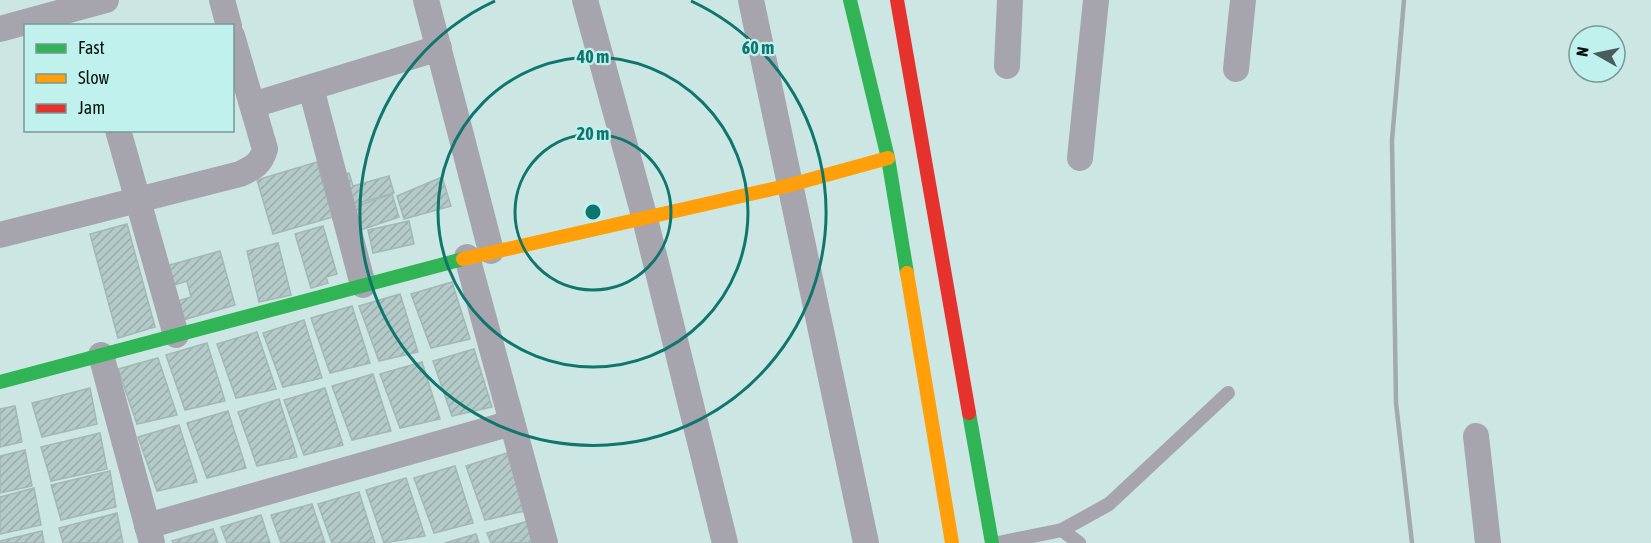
<svg xmlns="http://www.w3.org/2000/svg" width="1651" height="543" font-family="'Asap Condensed',sans-serif">
<defs>
<pattern id="building-hatch" width="6" height="6" patternUnits="userSpaceOnUse" patternTransform="scale(1.5)"><rect width="6" height="6" fill="#b3cac8"/><path d="M-1 1l2-2M0 6l6-6M5 7l2-2" fill="none" stroke="#98adab"/></pattern>
</defs>
<rect width="100%" height="100%" fill="#cce6e4"/>
<g fill="url(#building-hatch)" stroke="#a3b7b5" stroke-width="1.5">
<polygon points="317,162 333,217 273,234 257,180"/>
<polygon points="349,173 353,186 389,176 394,193 348,206 339,176"/>
<polygon points="442,177 451,206 404,219 397,196"/>
<polygon points="392,194 399,217 352,233 347,209"/>
<polygon points="409,221 414,244 373,253 368,230"/>
<polygon points="127,224 155,327 118,338 90,234"/>
<polygon points="323,226 337,274 326,277 328,283 311,288 295,234"/>
<polygon points="278,243 291,295 259,302 247,251"/>
<polygon points="220,251 235,305 183,320 178,301 191,297 187,281 171,286 166,266"/>
<polygon points="452,282 470,339 431,348 411,294"/>
<polygon points="400,294 418,352 379,361 359,306"/>
<polygon points="352,306 370,363 330,373 311,318"/>
<polygon points="304,320 322,378 283,387 263,333"/>
<polygon points="257,332 276,389 236,398 217,344"/>
<polygon points="207,343 225,401 185,410 166,355"/>
<polygon points="474,349 492,407 452,416 433,361"/>
<polygon points="158,358 177,415 137,424 118,369"/>
<polygon points="422,362 440,419 400,428 380,374"/>
<polygon points="373,374 391,431 352,440 332,386"/>
<polygon points="90,388 97,424 42,437 32,403"/>
<polygon points="325,388 343,445 304,455 284,400"/>
<polygon points="279,399 297,457 257,466 238,412"/>
<polygon points="15,406 22,442 0,447 0,409"/>
<polygon points="228,411 246,468 207,478 187,423"/>
<polygon points="179,425 197,482 157,491 138,437"/>
<polygon points="100,433 107,469 51,481 41,447"/>
<polygon points="25,450 32,486 0,493 0,456"/>
<polygon points="507,453 525,511 485,520 466,466"/>
<polygon points="455,466 473,523 434,533 414,478"/>
<polygon points="110,471 116,507 61,520 51,485"/>
<polygon points="406,478 425,536 384,543 366,490"/>
<polygon points="34,488 41,525 0,534 0,497"/>
<polygon points="359,492 375,543 332,543 318,504"/>
<polygon points="312,504 325,543 281,543 271,515"/>
<polygon points="117,513 123,543 63,543 59,528"/>
<polygon points="261,515 270,543 227,543 221,527"/>
<polygon points="528,521 535,543 491,543 487,533"/>
<polygon points="213,529 218,543 173,543 172,541"/>
<polygon points="42,531 44,543 0,543 0,541"/>
<polygon points="476,534 479,543 445,543"/>
</g>
<g fill="none" stroke-linecap="round" stroke-linejoin="round">
<g stroke="#a6a5ad" stroke-width="14">
<polyline points="1062,530 1079,543"/>
<polyline points="998,543 1062,530 1109,504 1228,393"/>
</g>
<g stroke="#a6a5ad" stroke-width="26">
<polyline points="222,0 229,26"/>
<polyline points="426,0 491,251"/>
<polyline points="585,0 645,219 725,543"/>
<polyline points="751,0 866,543"/>
<polyline points="0,29 106,0"/>
<polyline points="1007,66 1010,0"/>
<polyline points="1236,69 1243,0"/>
<polyline points="311,88 363,285"/>
<polyline points="253,105 439,48"/>
<polyline points="118,130 176,335"/>
<polyline points="1080,158 1096,0"/>
<path d="M0 235 240 174C253 168 261 164 265 149L232 36"/>
<polyline points="467,257 545,543"/>
<polyline points="101,355 152,543"/>
<polyline points="1476,436 1488,543"/>
<polyline points="147,526 512,423"/>
</g>
<g stroke="#30b455" stroke-width="14">
<polyline points="850,0 888,158 907,273"/>
<polyline points="0,382 463,259"/>
<polyline points="969,413 992,543"/>
</g>
<g stroke="#ff9f0a" stroke-width="14">
<polyline points="463,259 790,185 888,158"/>
<polyline points="907,273 952,543"/>
</g>
<polyline stroke="#e5322d" stroke-width="14" points="897,0 969,413"/>
<polyline stroke="#a2aaae" stroke-width="4.5" points="1404,0 1392,140 1396,403 1412,543"/>
</g>
<g fill="none" stroke="#0f766e" stroke-width="3">
<circle cx="593" cy="212" r="78"/>
<circle cx="593" cy="212" r="155"/>
<path d="M691 1A233 233 0 1 1 495 1"/>
</g>
<circle cx="593" cy="212" r="9" fill="#0f766e" stroke="#c1f1ec" stroke-width="3"/>
<g font-size="18" text-anchor="middle" font-weight="bold" fill="#0f766e" stroke="#c1f1ec" stroke-width="4.5" stroke-linejoin="round" paint-order="stroke">
<text x="758" y="54">60 m</text>
<text x="593" y="63">40 m</text>
<text x="593" y="140">20 m</text>
</g>
<rect x="24" y="24" width="210" height="108" fill="#c1f1ec" stroke="#759995" stroke-width="1.5"/>
<rect x="36" y="44" width="30" height="9" fill="#30b455" stroke="#759995" stroke-width="1.5"/>
<text x="78" y="54" font-size="18" fill="#031412">Fast</text>
<rect x="36" y="74" width="30" height="9" fill="#ff9f0a" stroke="#759995" stroke-width="1.5"/>
<text x="78" y="84" font-size="18" fill="#031412">Slow</text>
<rect x="36" y="104" width="30" height="9" fill="#e5322d" stroke="#759995" stroke-width="1.5"/>
<text x="78" y="114" font-size="18" fill="#031412">Jam</text>
<g transform="translate(1597 54) rotate(279)"><circle r="28" fill="#c1f1ec" stroke="#759995" stroke-width="1.5"/>
<path d="M0-4.5L10 22L0 15L-10 22Z" fill="#495e5c"/>
<text y="-9" font-size="16" font-weight="bold" text-anchor="middle" fill="#031412">N</text>
</g>
</svg>
